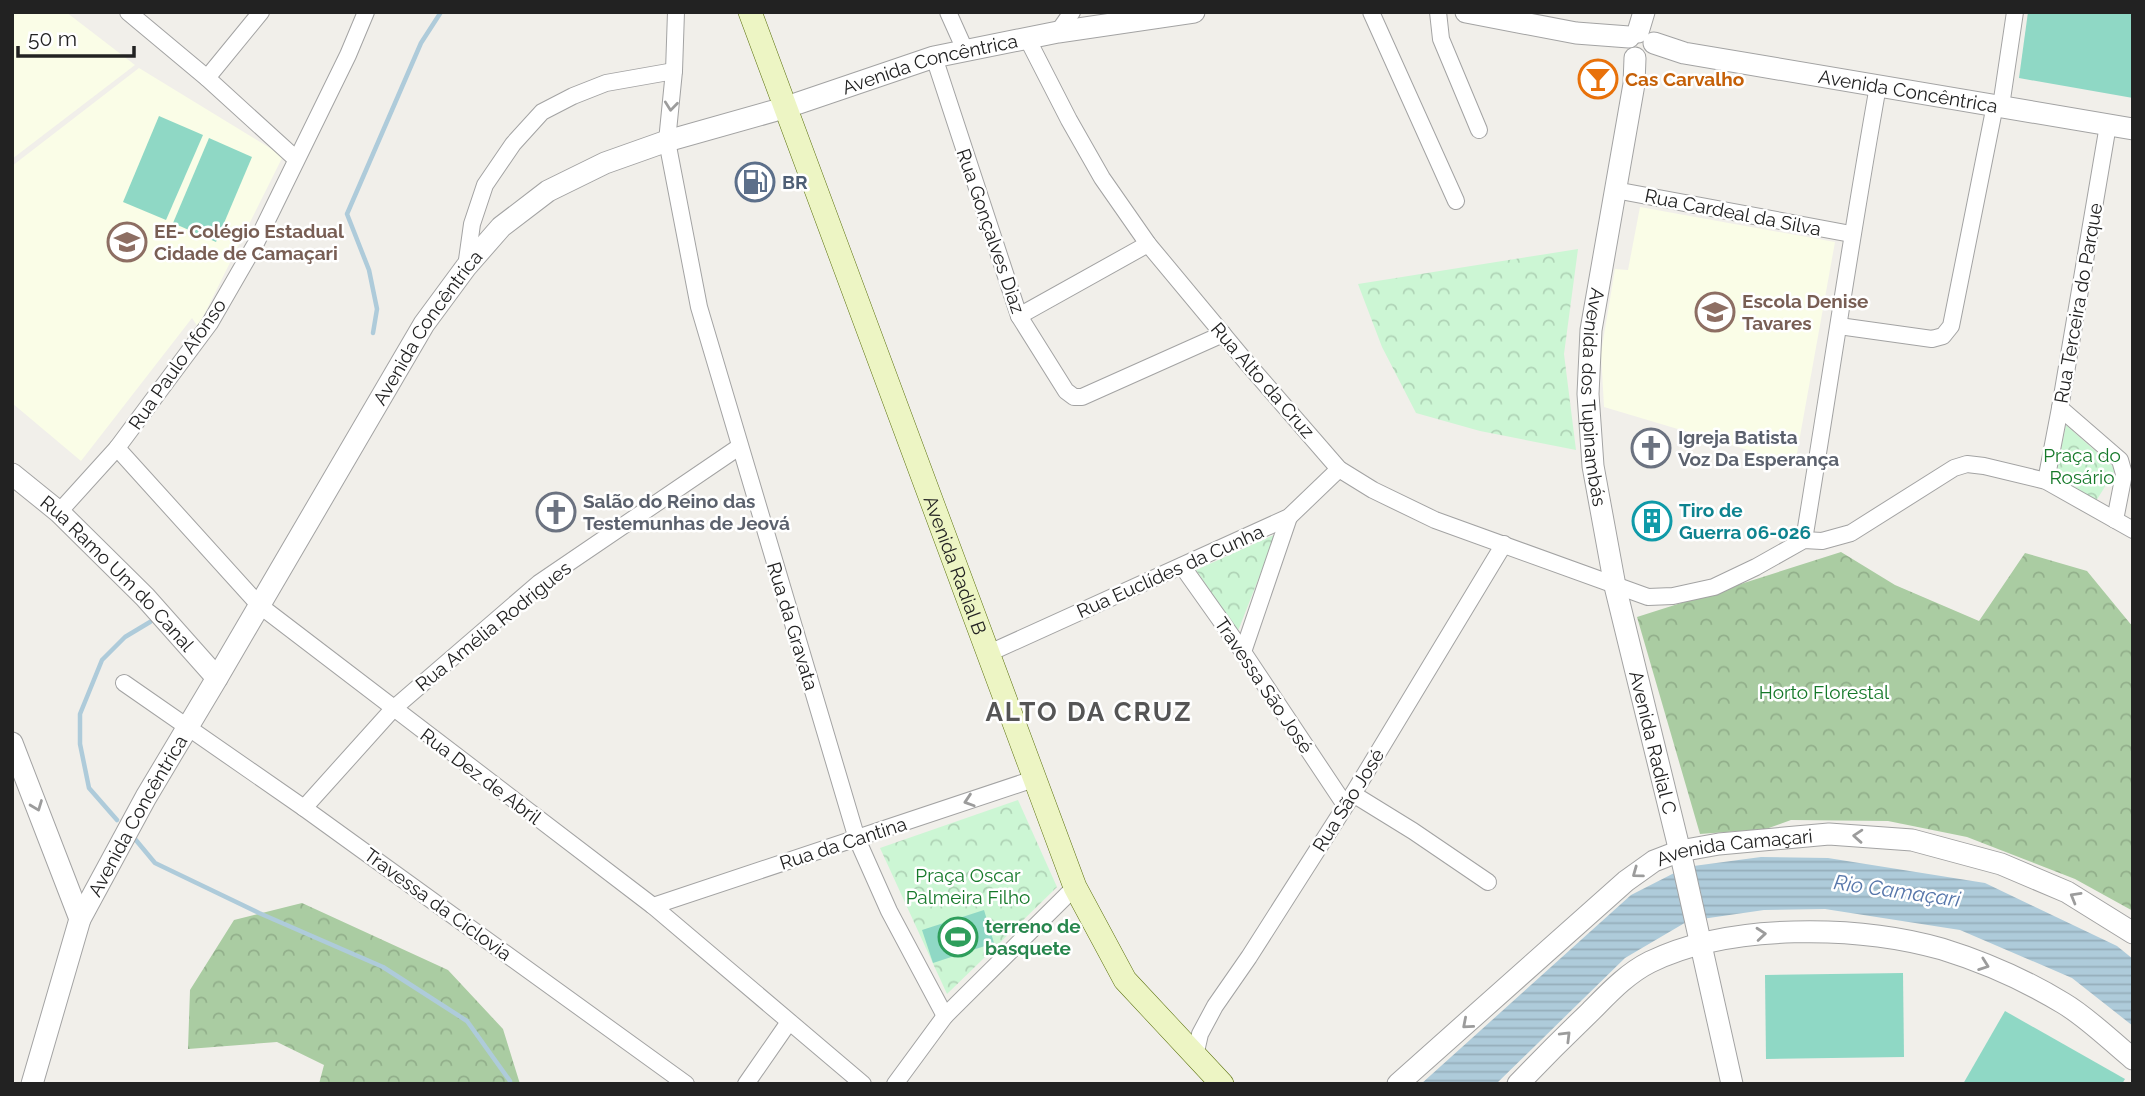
<svg xmlns="http://www.w3.org/2000/svg" width="2145" height="1096" font-family="Raleway,sans-serif">
<defs>
<pattern id="forest-crowns" width="20" height="18" patternUnits="userSpaceOnUse" patternTransform="scale(1.75)"><rect width="20" height="18" fill="#aacca2"/><path d="M2 6a3 3 0 1 1 6 0M12 15a3 3 0 1 1 6 0" fill="none" stroke="#92af8b"/></pattern>
<pattern id="park-crowns" width="20" height="18" patternUnits="userSpaceOnUse" patternTransform="scale(1.75)"><rect width="20" height="18" fill="#ccf6d4"/><path d="M2 6a3 3 0 1 1 6 0M12 15a3 3 0 1 1 6 0" fill="none" stroke="#afd3b6"/></pattern>
<pattern id="water-rules" width="6" height="5" patternUnits="userSpaceOnUse" patternTransform="scale(1.75)"><rect width="6" height="5" fill="#aecbda"/><path d="M0 2.5h6" fill="none" stroke="#95aebb"/></pattern>
</defs>
<rect width="100%" height="100%" fill="#f1efea"/>
<g fill="#fafde7">
<polygon points="12,12 66,12 135,65 12,159"/>
<polygon points="139,68 283,156 198,327 192,318 81,461 12,403 12,166"/>
<polygon points="1640,207 1835,242 1795,464 1604,407 1601,353 1615,269 1628,270"/>
</g>
<g fill="url(#forest-crowns)">
<polygon points="1841,552 1895,585 1979,621 2025,553 2087,571 2133,627 2133,911 2075,879 1967,837 1888,821 1791,820 1766,829 1700,834 1637,617"/>
<polygon points="302,903 448,970 503,1029 520,1084 319,1084 324,1065 277,1042 188,1049 190,990 234,920"/>
</g>
<g fill="url(#park-crowns)">
<polygon points="1578,249 1564,354 1576,450 1480,431 1416,413 1382,347 1358,284"/>
<polygon points="2066,425 2116,469 2096,501 2056,474"/>
<polygon points="1276,534 1238,631 1196,570"/>
<polygon points="1018,800 1057,887 947,994 880,848"/>
</g>
<g fill="#8fd8c5">
<polygon points="2028,12 2133,12 2133,98 2019,78"/>
<polygon points="159,116 203,135 166,220 123,202"/>
<polygon points="209,138 252,157 216,242 173,223"/>
<polygon points="984,910 994,943 933,963 922,930"/>
<polygon points="1903,973 1904,1057 1766,1059 1765,975"/>
<polygon points="2005,1011 2125,1079 2122,1084 1963,1084"/>
</g>
<polygon fill="url(#water-rules)" points="1761,857 1828,858 1985,883 2117,946 2133,959 2133,1026 2072,978 1960,930 1825,909 1764,910 1688,921 1625,958 1496,1084 1421,1084 1631,895 1686,867"/>
<g fill="none" stroke-linecap="round" stroke-linejoin="round">
<g stroke="#aecbda" stroke-width="4.5">
<polyline points="373,333 377,309 369,270 347,214 421,43 441,12"/>
<polyline points="117,820 89,788 80,744 80,714 102,660 125,637 150,622"/>
<polyline points="135,839 155,863 259,913 383,967 467,1021 510,1081 510,1084"/>
</g>
<defs>
<g id="minor">
<polyline points="128,12 207,78 296,159"/>
<polyline points="676,12 674,71 667,141 699,307 857,839 889,911 945,1016"/>
<polyline points="948,12 965,50"/>
<polyline points="1371,12 1456,201"/>
<polyline points="1438,12 1441,39 1479,130"/>
<polyline points="1058,32 1072,12"/>
<polyline points="1027,38 1069,120 1102,178 1148,244 1247,363 1339,469 1373,490 1435,520 1648,597 1673,596 1714,587 1756,567 1804,540 1822,541 1851,533 1954,468 1967,464 1984,466 2046,481 2133,530"/>
<polyline points="934,57 1019,316 1066,391 1074,397 1082,397 1223,334"/>
<polyline points="207,78 261,12"/>
<polyline points="2001,106 2015,12"/>
<polyline points="1615,190 1851,234"/>
<polyline points="466,267 472,224 485,185 513,144 542,112 573,96 606,83 674,71"/>
<polyline points="1019,316 1148,244"/>
<polyline points="1839,326 1932,339 1943,336 1951,326 1995,105"/>
<polyline points="2060,408 2120,460 2124,474 2115,520"/>
<polyline points="117,448 259,605 653,906 863,1084"/>
<polyline points="2046,481 2060,408 2108,125"/>
<polyline points="59,512 117,448 210,323 255,245 348,55 366,12"/>
<path d="M1804 540C1829 388 1851 237 1878 86"/>
<polyline points="1182,566 1243,652 1345,805"/>
<polyline points="1243,652 1289,517"/>
<polyline points="987,654 1289,517 1339,469"/>
<polyline points="124,683 304,808 686,1084"/>
<polyline points="1353,794 1413,831 1488,882"/>
<polyline points="304,808 393,709 539,583 739,447"/>
<polyline points="653,906 1034,779"/>
<polyline points="1195,1056 1200,1034 1215,1006 1249,957 1353,794 1504,544"/>
<polyline points="746,1084 789,1022"/>
<polyline points="895,1084 945,1016 1075,887"/>
</g>
<g id="tertiary">
<polyline points="1466,12 1576,33 1629,37"/>
<polyline points="1638,32 1644,12"/>
<path id="s1" d="M1654 43 1684 53 2133 129"/>
<path id="s2" d="M1635 58 1634 84 1591 330 1588 394 1593 466 1615 586 1682 860 1732 1084"/>
<path id="s3" d="M12 474 59 512 145 597 217 678"/>
<polyline points="12,743 80,919"/>
<path id="s4" d="M32 1084 80 919 146 797 217 678 424 324 466 267 501 227 548 191 605 163 667 141 784 108 934 57 1058 32 1194 12"/>
<path id="s5" d="M1398 1084 1626 881 1654 861 1680 851 1719 844 1829 834 1912 840 2001 864 2067 892 2133 933"/>
<path d="M1518 1084C1541 1060 1565 1036 1589 1013 1608 994 1626 974 1650 962 1729 923 1858 925 1942 949 1984 962 2025 980 2063 1003 2087 1017 2111 1041 2133 1059"/>
</g>
<g id="secondary">
<path id="s6" d="M750 12 1075 887 1125 980 1222 1084"/>
</g>
</defs>
<use href="#minor" stroke="#a3a3a3" stroke-width="18"/>
<use href="#tertiary" stroke="#a3a3a3" stroke-width="23"/>
<use href="#secondary" stroke="#5c720f" stroke-width="24"/>
<use href="#minor" stroke="#fff" stroke-width="16"/>
<use href="#tertiary" stroke="#fff" stroke-width="21"/>
<use href="#secondary" stroke="#edf5c4" stroke-width="23"/>
</g>
<defs><path id="oneway-chevron" d="M-2-3.5L2.5 0L-2 3.5" fill="none" stroke-width="1.6" stroke-linecap="round" stroke-linejoin="round" transform="scale(1.75)"/></defs>
<g stroke="#9c9c9c">
<use href="#oneway-chevron" transform="translate(671 106) rotate(96)"/>
<use href="#oneway-chevron" transform="translate(969 801) rotate(162)"/>
<use href="#oneway-chevron" transform="translate(37 806) rotate(69)"/>
<use href="#oneway-chevron" transform="translate(1858 836) rotate(-176)"/>
<use href="#oneway-chevron" transform="translate(1637 873) rotate(144)"/>
<use href="#oneway-chevron" transform="translate(2075 897) rotate(-150)"/>
<use href="#oneway-chevron" transform="translate(1761 934) rotate(-5)"/>
<use href="#oneway-chevron" transform="translate(1984 965) rotate(20)"/>
<use href="#oneway-chevron" transform="translate(1467 1024) rotate(139)"/>
<use href="#oneway-chevron" transform="translate(1566 1036) rotate(-45)"/>
</g>
<defs>
<symbol id="bar-ring" viewBox="-11 -11 22 22"><circle r="9.5" fill="#fff" stroke="#e8710a" stroke-width="1.5"/><path d="M-6-5H6L.8 .8V4.5H3.5V6h-7V4.5H-.8V.8Z" fill="#e8710a"/></symbol>
<symbol id="fuel-ring" viewBox="-11 -11 22 22"><circle r="9.5" fill="#fff" stroke="#5c6f8a" stroke-width="1.5"/><path d="M-5.5-6h7V0h2V4h1.3V-2.5L3-4.5l.8-.8L6-3V5H2.5V1h-1V6h-7ZM-4.2-4.7v3.2H.2V-4.7Z" fill="#5c6f8a"/></symbol>
<symbol id="school-ring" viewBox="-11 -11 22 22"><circle r="9.5" fill="#fff" stroke="#8d6e63" stroke-width="1.5"/><path d="M0-5L7-2L0 1L-7-2ZM-4 1L0 2.5L4 1V4Q0 6-4 4Z" fill="#8d6e63"/></symbol>
<symbol id="church-ring" viewBox="-11 -11 22 22"><circle r="9.5" fill="#fff" stroke="#6b7280" stroke-width="1.5"/><path d="M-1.2-6h2.4v3.5h3.3v2.4h-3.3V6h-2.4V-.1h-3.3v-2.4h3.3Z" fill="#6b7280"/></symbol>
<symbol id="building-ring" viewBox="-11 -11 22 22"><circle r="9.5" fill="#fff" stroke="#0f9aa8" stroke-width="1.5"/><path d="M-4-6H4V6H1V3H-1V6H-4ZM-2.5-4.3h1.7v1.8h-1.7ZM.8-4.3h1.7v1.8H.8ZM-2.5-1h1.7V.8h-1.7ZM.8-1h1.7V.8H.8Z" fill="#0f9aa8"/></symbol>
<symbol id="stadium-ring" viewBox="-11 -11 22 22"><circle r="9.5" fill="#fff" stroke="#2e9e5b" stroke-width="1.5"/><path d="M0-5a6.5 5 0 1 0 0 10a6.5 5 0 1 0 0-10ZM-3.5-1.8h7v3.6h-7Z" fill="#2e9e5b"/></symbol>
</defs>
<g fill-rule="evenodd">
<use href="#bar-ring" x="1576" y="57" width="44" height="44"/>
<use href="#fuel-ring" x="733" y="160" width="44" height="44"/>
<use href="#school-ring" x="105" y="220" width="44" height="44"/>
<use href="#school-ring" x="1693" y="290" width="44" height="44"/>
<use href="#church-ring" x="1629" y="426" width="44" height="44"/>
<use href="#church-ring" x="534" y="490" width="44" height="44"/>
<use href="#building-ring" x="1630" y="499" width="44" height="44"/>
<use href="#stadium-ring" x="936" y="915" width="44" height="44"/>
</g>
<g text-anchor="middle" stroke-width="5" stroke-linejoin="round" paint-order="stroke">
<g font-size="19" fill="#222" stroke="#fff">
<text dy="7" stroke="none"><textPath href="#s4" startOffset="1446">Avenida Concêntrica</textPath></text>
<text dy="7" stroke="none"><textPath href="#s1" startOffset="259">Avenida Concêntrica</textPath></text>
<text transform="translate(1733 212) rotate(11)" y="7">Rua Cardeal da Silva</text>
<text transform="translate(991 231) rotate(71)" y="7">Rua Gonçalves Diaz</text>
<text transform="translate(2078 303) rotate(-80)" y="7">Rua Terceira do Parque</text>
<text dy="7" stroke="none"><textPath href="#s4" startOffset="858">Avenida Concêntrica</textPath></text>
<text transform="translate(177 364) rotate(-55)" y="7">Rua Paulo Afonso</text>
<text transform="translate(1263 380) rotate(49)" y="7">Rua Alto da Cruz</text>
<text dy="7" stroke="none"><textPath href="#s2" startOffset="343">Avenida dos Tupinambás</textPath></text>
<text dy="7" stroke="none"><textPath href="#s6" startOffset="590">Avenida Radial B</textPath></text>
<text transform="translate(1170 571) rotate(-24)" y="7">Rua Euclídes da Cunha</text>
<text dy="7" stroke="none"><textPath href="#s3" startOffset="145">Rua Ramo Um do Canal</textPath></text>
<text transform="translate(493 626) rotate(-39)" y="7">Rua Amélia Rodrigues</text>
<text transform="translate(793 626) rotate(73)" y="7">Rua da Gravata</text>
<text transform="translate(1264 685) rotate(56)" y="7">Travessa São José</text>
<text dy="7" stroke="none"><textPath href="#s2" startOffset="695">Avenida Radial C</textPath></text>
<text transform="translate(481 776) rotate(37)" y="7">Rua Dez de Abril</text>
<text transform="translate(1348 800) rotate(-58)" y="7">Rua São José</text>
<text dy="7" stroke="none"><textPath href="#s4" startOffset="290">Avenida Concêntrica</textPath></text>
<text transform="translate(843 843) rotate(-18)" y="7">Rua da Cantina</text>
<text dy="7" stroke="none"><textPath href="#s5" startOffset="422">Avenida Camaçari</textPath></text>
<text transform="translate(438 904) rotate(36)" y="7">Travessa da Ciclovia</text>
</g>
<g font-size="19" font-weight="bold" fill="#c56008" stroke="#fff" text-anchor="start">
<text x="1625" y="86">Cas Carvalho</text>
</g>
<g font-size="19" font-weight="bold" fill="#4e5e75" stroke="#fff" text-anchor="start">
<text x="782" y="189">BR</text>
</g>
<g font-size="19" font-weight="bold" fill="#785e54" stroke="#fff" text-anchor="start">
<text x="154" y="238">EE- Colégio Estadual<tspan x="154" dy="22">Cidade de Camaçari</tspan></text>
<text x="1742" y="308">Escola Denise<tspan x="1742" dy="22">Tavares</tspan></text>
</g>
<g font-size="19" font-weight="bold" fill="#5b616d" stroke="#fff" text-anchor="start">
<text x="1678" y="444">Igreja Batista<tspan x="1678" dy="22">Voz Da Esperança</tspan></text>
<text x="583" y="508">Salão do Reino das<tspan x="583" dy="22">Testemunhas de Jeová</tspan></text>
</g>
<g font-size="19" fill="#16792a" stroke="#fff">
<text x="2082" y="462">Praça do<tspan x="2082" dy="22">Rosário</tspan></text>
<text x="1824" y="699">Horto Florestal</text>
<text x="968" y="882">Praça Oscar<tspan x="968" dy="22">Palmeira Filho</tspan></text>
</g>
<g font-size="19" font-weight="bold" fill="#0d838f" stroke="#fff" text-anchor="start">
<text x="1679" y="517">Tiro de<tspan x="1679" dy="22">Guerra 06-026</tspan></text>
</g>
<g font-size="19" font-weight="bold" fill="#27864d" stroke="#fff" text-anchor="start">
<text x="985" y="933">terreno de<tspan x="985" dy="22">basquete</tspan></text>
</g>
<g font-size="21" font-style="italic" fill="#5676aa" stroke="#fff">
<text transform="translate(1897 891) rotate(8)" y="7">Rio Camaçari</text>
</g>
<g font-size="26" font-weight="bold" letter-spacing="2" fill="#555" stroke="#fff">
<text x="1089" y="721">ALTO DA CRUZ</text>
</g>
</g>
<rect width="2145" height="1096" fill="none" stroke="#222222" stroke-width="28"/>
<path d="M18 46v10h116v-10" fill="none" stroke="#222222" stroke-width="3.5"/>
<text x="28" y="46" font-size="21" fill="#222222" stroke="#ffffff" stroke-width="5" paint-order="stroke">50 m</text>
</svg>
